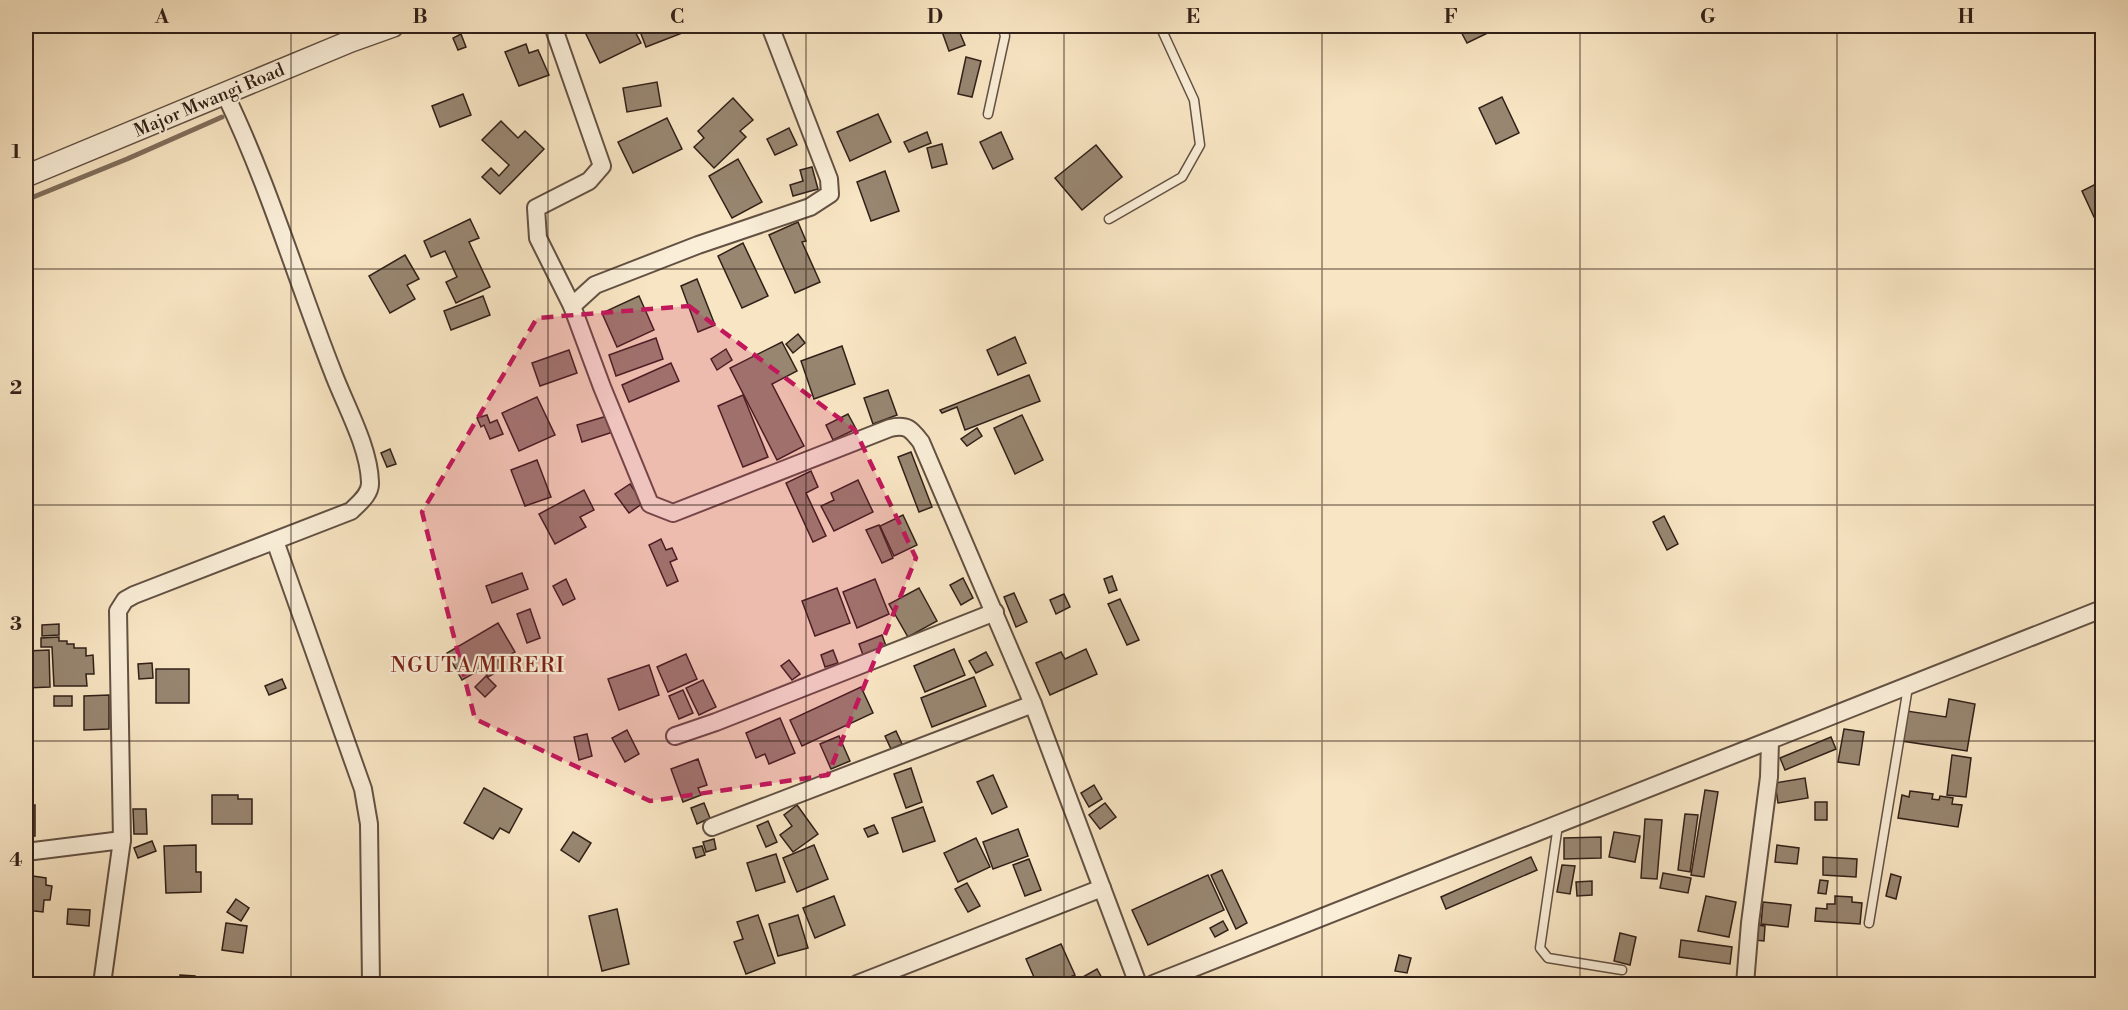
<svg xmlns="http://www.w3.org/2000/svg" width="2128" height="1010" font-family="'Libre Bodoni',serif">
<rect width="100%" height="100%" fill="#f8e5c3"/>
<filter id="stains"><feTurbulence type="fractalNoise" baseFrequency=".00333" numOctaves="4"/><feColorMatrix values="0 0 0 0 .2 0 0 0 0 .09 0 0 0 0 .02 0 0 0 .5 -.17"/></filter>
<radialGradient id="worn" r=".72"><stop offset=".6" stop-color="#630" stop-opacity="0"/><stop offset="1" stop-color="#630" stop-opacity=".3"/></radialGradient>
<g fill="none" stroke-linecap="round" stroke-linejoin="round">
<polyline stroke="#806e5c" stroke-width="5" points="26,200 127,159 222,117"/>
</g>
<g fill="#988671" stroke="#312018" stroke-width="1.5">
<polygon points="588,26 632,26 641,43 600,63 583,28"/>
<polygon points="638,26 700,26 646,47"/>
<polygon points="940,26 957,26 965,45 949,51"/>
<polygon points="1458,26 1502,26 1467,43"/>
<polygon points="461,34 466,47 458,50 453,38"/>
<polygon points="526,44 529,53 538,50 549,75 519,86 505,52"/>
<polygon points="966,57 981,61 972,97 958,94"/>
<polygon points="657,82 661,106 627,112 623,88"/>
<polygon points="463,94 471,115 440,127 432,106"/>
<polygon points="1502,97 1519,133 1496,144 1479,108"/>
<polygon points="733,98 753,120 740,131 746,137 714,168 694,147 704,138 698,131"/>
<polygon points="878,114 891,142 850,161 837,132"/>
<polygon points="667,118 682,149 633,173 618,142"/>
<polygon points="501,121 518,138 525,131 544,149 500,194 482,177 491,168 499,176 509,165 482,140"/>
<polygon points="789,128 797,145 775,155 767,139"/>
<polygon points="927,132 931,143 909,152 904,142"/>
<polygon points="1001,132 1013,159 993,169 980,142"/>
<polygon points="942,144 947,164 932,168 927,148"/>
<polygon points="1096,145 1122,177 1082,210 1055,178"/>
<polygon points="738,159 762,202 732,218 709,176"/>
<polygon points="812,167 818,189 793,196 790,185 803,181 800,170"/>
<polygon points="885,171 899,211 871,221 857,182"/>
<polygon points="2102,181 2102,212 2094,217 2082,191"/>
<polygon points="470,219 479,238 469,242 490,287 456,303 446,282 457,277 445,251 431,257 424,241"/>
<polygon points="798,222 806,241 802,242 820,282 795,293 769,235"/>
<polygon points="743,243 768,296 742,308 718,256"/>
<polygon points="405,255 419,279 407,285 415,299 390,313 369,276"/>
<polygon points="697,279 715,325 698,332 681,286"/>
<polygon points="483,296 490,315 451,330 444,311"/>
<polygon points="639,296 654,330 617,347 602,313"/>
<polygon points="798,334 805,343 793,353 786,344"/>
<polygon points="1015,337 1026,363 998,375 987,350"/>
<polygon points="656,338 663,359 616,376 609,355"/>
<polygon points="782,342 797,371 772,384 804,446 777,460 730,368"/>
<polygon points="842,346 855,384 814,399 801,361"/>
<polygon points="726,349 732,360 717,370 711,359"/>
<polygon points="569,350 577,373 540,386 532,363"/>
<polygon points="671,363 679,381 629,402 622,385"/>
<polygon points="1029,375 1040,401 965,430 957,407 942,413 940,410"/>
<polygon points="888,390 897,415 873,424 864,398"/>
<polygon points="743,395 768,457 743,467 718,406"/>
<polygon points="537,397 555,435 519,451 502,413"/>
<polygon points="848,414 856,429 833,440 826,425"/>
<polygon points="487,415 490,423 497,420 503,434 490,439 484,425 481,427 477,418"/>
<polygon points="1022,415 1043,460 1015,474 994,428"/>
<polygon points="607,416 613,432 582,442 577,425"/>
<polygon points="977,428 982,436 967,446 961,439"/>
<polygon points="390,449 396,464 387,467 381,453"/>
<polygon points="911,452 932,507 919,512 898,457"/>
<polygon points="537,460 551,497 525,506 511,470"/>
<polygon points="811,471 818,487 806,493 826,536 813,542 786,483"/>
<polygon points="858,480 873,512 834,531 821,506 834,500 831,493"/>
<polygon points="630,484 643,503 629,513 615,494"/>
<polygon points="584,490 594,510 580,517 586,527 555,544 539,514"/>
<polygon points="903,515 917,545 894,556 880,526"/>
<polygon points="1664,516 1678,544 1667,550 1653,522"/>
<polygon points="879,525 893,558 882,563 866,530"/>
<polygon points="661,539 666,550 672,548 677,559 670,562 678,581 667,586 649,545"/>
<polygon points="522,573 528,589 492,603 486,586"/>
<polygon points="1112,576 1117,590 1109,593 1104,579"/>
<polygon points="963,578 973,598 961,605 950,585"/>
<polygon points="566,579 575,599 563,605 553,586"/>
<polygon points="875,579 889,614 857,628 843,592"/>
<polygon points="837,588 850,623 815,636 802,601"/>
<polygon points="919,588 937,621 908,637 889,604"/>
<polygon points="1014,593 1027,622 1016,627 1004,597"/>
<polygon points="1064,594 1070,607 1056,614 1050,600"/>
<polygon points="1120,599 1139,640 1127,645 1108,604"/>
<polygon points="530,609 540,638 527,643 517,614"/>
<polygon points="498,623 515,652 499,661 504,668 488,677 483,668 462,680 447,653"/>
<polygon points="59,624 59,635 42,636 42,625"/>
<polygon points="882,635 886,646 863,655 859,644"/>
<polygon points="59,637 59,641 67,641 67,644 74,644 74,648 86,648 86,656 93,655 94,674 86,674 87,686 54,686 52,647 41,647 41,638"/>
<polygon points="954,649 965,675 925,692 914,666"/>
<polygon points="1086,649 1097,674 1050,695 1036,663 1061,652 1065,659"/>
<polygon points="49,650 50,687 26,688 26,651"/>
<polygon points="833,650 838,663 825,667 821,655"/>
<polygon points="986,652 993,665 976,673 969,661"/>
<polygon points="686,654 697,679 668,692 657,667"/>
<polygon points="789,660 800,674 792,680 781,666"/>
<polygon points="152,663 153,678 139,679 138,664"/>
<polygon points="649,665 659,695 619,710 608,679"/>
<rect x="156" y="669" width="33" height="34"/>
<polygon points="486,676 496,686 485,697 475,687"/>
<polygon points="974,677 986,706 932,727 921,698"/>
<polygon points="282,679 286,688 269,695 265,686"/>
<polygon points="703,680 716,707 699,715 686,688"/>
<polygon points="861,687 873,713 802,746 790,720"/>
<polygon points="683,690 693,713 679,719 669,696"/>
<polygon points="109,695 109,729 84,730 84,696"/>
<rect x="54" y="696" width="18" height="10"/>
<polygon points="1949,699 1975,704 1967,751 1902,741 1907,711 1946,717"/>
<polygon points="780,718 795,753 769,764 765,754 756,758 746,733"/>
<polygon points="1844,729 1864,732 1859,765 1838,762"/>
<polygon points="627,730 639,754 625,762 612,738"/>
<polygon points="896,731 902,744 891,749 885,736"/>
<polygon points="587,734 592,756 579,760 574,737"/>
<polygon points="839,736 850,761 831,769 820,744"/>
<polygon points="1831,737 1836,749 1785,770 1780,758"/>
<polygon points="1952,755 1971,758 1966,797 1947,795"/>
<polygon points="698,759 707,785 698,788 701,795 683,802 671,769"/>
<polygon points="911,768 922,802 906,808 894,774"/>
<polygon points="993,775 1007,807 992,814 977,782"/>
<polygon points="1805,778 1808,798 1778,803 1775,783"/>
<polygon points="1094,785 1102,799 1089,807 1081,793"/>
<polygon points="484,788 522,809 509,833 500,828 493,839 464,823"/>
<polygon points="1705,790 1718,792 1704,877 1691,875"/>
<polygon points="1910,791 1933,794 1932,799 1939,800 1940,796 1953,798 1952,804 1962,805 1958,827 1898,818 1902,795 1909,797"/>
<polygon points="212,795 238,795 238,799 252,799 252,824 212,824"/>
<rect x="1815" y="802" width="12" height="18"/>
<polygon points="704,803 710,818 697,824 691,808"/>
<polygon points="1105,803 1116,817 1100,829 1089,815"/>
<rect x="26" y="805" width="9" height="31"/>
<polygon points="797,805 818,834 793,852 780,835 792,826 784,815"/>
<polygon points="923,807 935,841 903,852 892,818"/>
<polygon points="133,809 146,809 147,834 134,834"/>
<polygon points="1685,814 1698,815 1690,872 1678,870"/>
<polygon points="1645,819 1662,820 1657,879 1641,878"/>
<polygon points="768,821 777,842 766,847 757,826"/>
<polygon points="874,825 878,833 868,837 864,829"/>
<polygon points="1018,829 1028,856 993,869 983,842"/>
<polygon points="573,832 591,843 579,862 561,850"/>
<polygon points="1614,832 1640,836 1635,862 1609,857"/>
<polygon points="1601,837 1601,858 1564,859 1564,838"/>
<polygon points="976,838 990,867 958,882 944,853"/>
<polygon points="714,839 716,849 706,852 703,842"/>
<polygon points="152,841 156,851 138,858 134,848"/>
<polygon points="196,845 196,872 201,872 201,892 166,893 164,846"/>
<polygon points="814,845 828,879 797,892 783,858"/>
<polygon points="1777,845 1799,848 1797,864 1775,862"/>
<polygon points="702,846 705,855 696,858 693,848"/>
<polygon points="776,854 785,882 756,891 747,863"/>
<polygon points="1531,857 1537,870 1446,909 1441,897"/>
<polygon points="1823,857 1857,859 1856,877 1823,875"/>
<polygon points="1029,859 1041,890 1025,896 1013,865"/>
<polygon points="1562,865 1575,866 1570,894 1557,892"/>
<polygon points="1222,870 1247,923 1236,929 1211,875"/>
<polygon points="1663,873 1691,878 1688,893 1660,888"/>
<polygon points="1891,874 1901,877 1896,899 1886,896"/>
<polygon points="26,875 46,878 46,885 52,886 50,900 44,900 43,912 26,910"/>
<polygon points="1208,875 1224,910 1148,945 1132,910"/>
<polygon points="1820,880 1828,881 1826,894 1818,893"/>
<polygon points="1592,881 1592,895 1577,896 1576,882"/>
<polygon points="967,883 980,906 968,912 955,889"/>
<polygon points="834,896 845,925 815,938 803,908"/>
<polygon points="1706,896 1736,902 1729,937 1698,931"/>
<polygon points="1835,896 1852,897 1852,902 1862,903 1860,924 1815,921 1816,908 1827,909 1827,904 1835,904"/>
<polygon points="236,899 249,908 241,921 227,912"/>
<polygon points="1763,902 1791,905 1788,927 1761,924"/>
<polygon points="68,909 90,910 89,926 67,924"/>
<polygon points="617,909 629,964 602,971 589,916"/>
<polygon points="758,915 775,963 746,974 734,942 743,939 737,922"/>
<polygon points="798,915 808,948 778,956 769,924"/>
<polygon points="1223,921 1228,930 1215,937 1210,928"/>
<polygon points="226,923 247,926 243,953 222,950"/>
<polygon points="1757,925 1765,926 1764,941 1755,940"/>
<polygon points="1620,933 1636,937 1630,965 1614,961"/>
<polygon points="1681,940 1732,947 1730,964 1679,957"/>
<polygon points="1061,944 1075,975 1054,984 1037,984 1026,959"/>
<polygon points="1399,955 1411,958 1407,973 1395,971"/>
<polygon points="1097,969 1103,980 1094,984 1085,984 1081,978"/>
<polygon points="180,975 195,976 195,984 180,984"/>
<polygon points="562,977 563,984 539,984 539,982"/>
<polygon points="120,980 172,984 120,984"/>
</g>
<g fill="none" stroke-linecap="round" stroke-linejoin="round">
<defs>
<g id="service">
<polyline points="988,114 1005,36 1002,26"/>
<polyline points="1109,219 1182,177 1200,145 1194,100 1160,26"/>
<polyline points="1558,825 1540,948 1548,958 1622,970"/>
<polyline points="1869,923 1908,687"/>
</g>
<g id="minor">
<polyline points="553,26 602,166 589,181 536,208 538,238 572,306"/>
<path d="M770 26 829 179 830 194 810 207 698 245 595 285 572 306 602 387 650 504 673 513 890 428C907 424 911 429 921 442L1033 704 1138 984"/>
<polyline points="351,41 352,26"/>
<polyline points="275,541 363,789 369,824 371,984"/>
<polyline points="675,736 716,722 995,612"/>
<polyline points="712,827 1033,704"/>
<polyline points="26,852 122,840"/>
<path d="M102 984 122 840 118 611 125 600 134 595 351 511C359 503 371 494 370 482 369 446 344 403 332 370 296 278 268 183 225 94"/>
<polyline points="857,984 1102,888"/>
<polyline points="1153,984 2102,609"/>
<polyline points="1745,984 1750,923 1769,777 1770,741"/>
</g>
<polyline id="tertiary" points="26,176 351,41 393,26"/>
</defs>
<use href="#service" stroke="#635143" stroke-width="11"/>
<use href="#minor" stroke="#635143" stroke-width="20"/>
<use href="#tertiary" stroke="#635143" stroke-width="24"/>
<use href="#service" stroke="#faeed8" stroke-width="8"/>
<use href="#minor" stroke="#faeed8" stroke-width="16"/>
<use href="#tertiary" stroke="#faeed8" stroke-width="21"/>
</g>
<path fill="#c2185b" fill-opacity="0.2" stroke="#c2185b" stroke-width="4.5" stroke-dasharray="12 8" stroke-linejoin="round" d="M689 306 855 430 916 558 828 775 650 801 475 719 422 512 537 318Z"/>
<path fill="none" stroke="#312018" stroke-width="1.5" stroke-opacity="0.55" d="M291 26V984M548 26V984M806 26V984M1064 26V984M1322 26V984M1580 26V984M1837 26V984M26 269H2102M26 505H2102M26 741H2102"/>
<g text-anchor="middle" stroke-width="4.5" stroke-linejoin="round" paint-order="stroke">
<g font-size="18" fill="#312018" stroke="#faeed8">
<text transform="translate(209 100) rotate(-23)" y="6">Major Mwangi Road</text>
</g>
<g font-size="21" letter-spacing="1.5" fill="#7a1f14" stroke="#faeed8">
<text x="478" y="672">NGUTA/MIRERI</text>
</g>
</g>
<rect width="2128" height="1010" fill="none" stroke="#f8e5c3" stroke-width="66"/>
<rect x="33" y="33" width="2062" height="944" fill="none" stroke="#312018" stroke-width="2"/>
<g font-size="20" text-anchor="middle" font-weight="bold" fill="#312018">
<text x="162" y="23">A</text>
<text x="420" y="23">B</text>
<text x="677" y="23">C</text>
<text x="935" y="23">D</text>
<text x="1193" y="23">E</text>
<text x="1451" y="23">F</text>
<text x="1708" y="23">G</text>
<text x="1966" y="23">H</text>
<text x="16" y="158">1</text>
<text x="16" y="394">2</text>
<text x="16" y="630">3</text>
<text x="16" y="866">4</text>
</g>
<rect width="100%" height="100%" filter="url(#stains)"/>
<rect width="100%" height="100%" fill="url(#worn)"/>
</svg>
